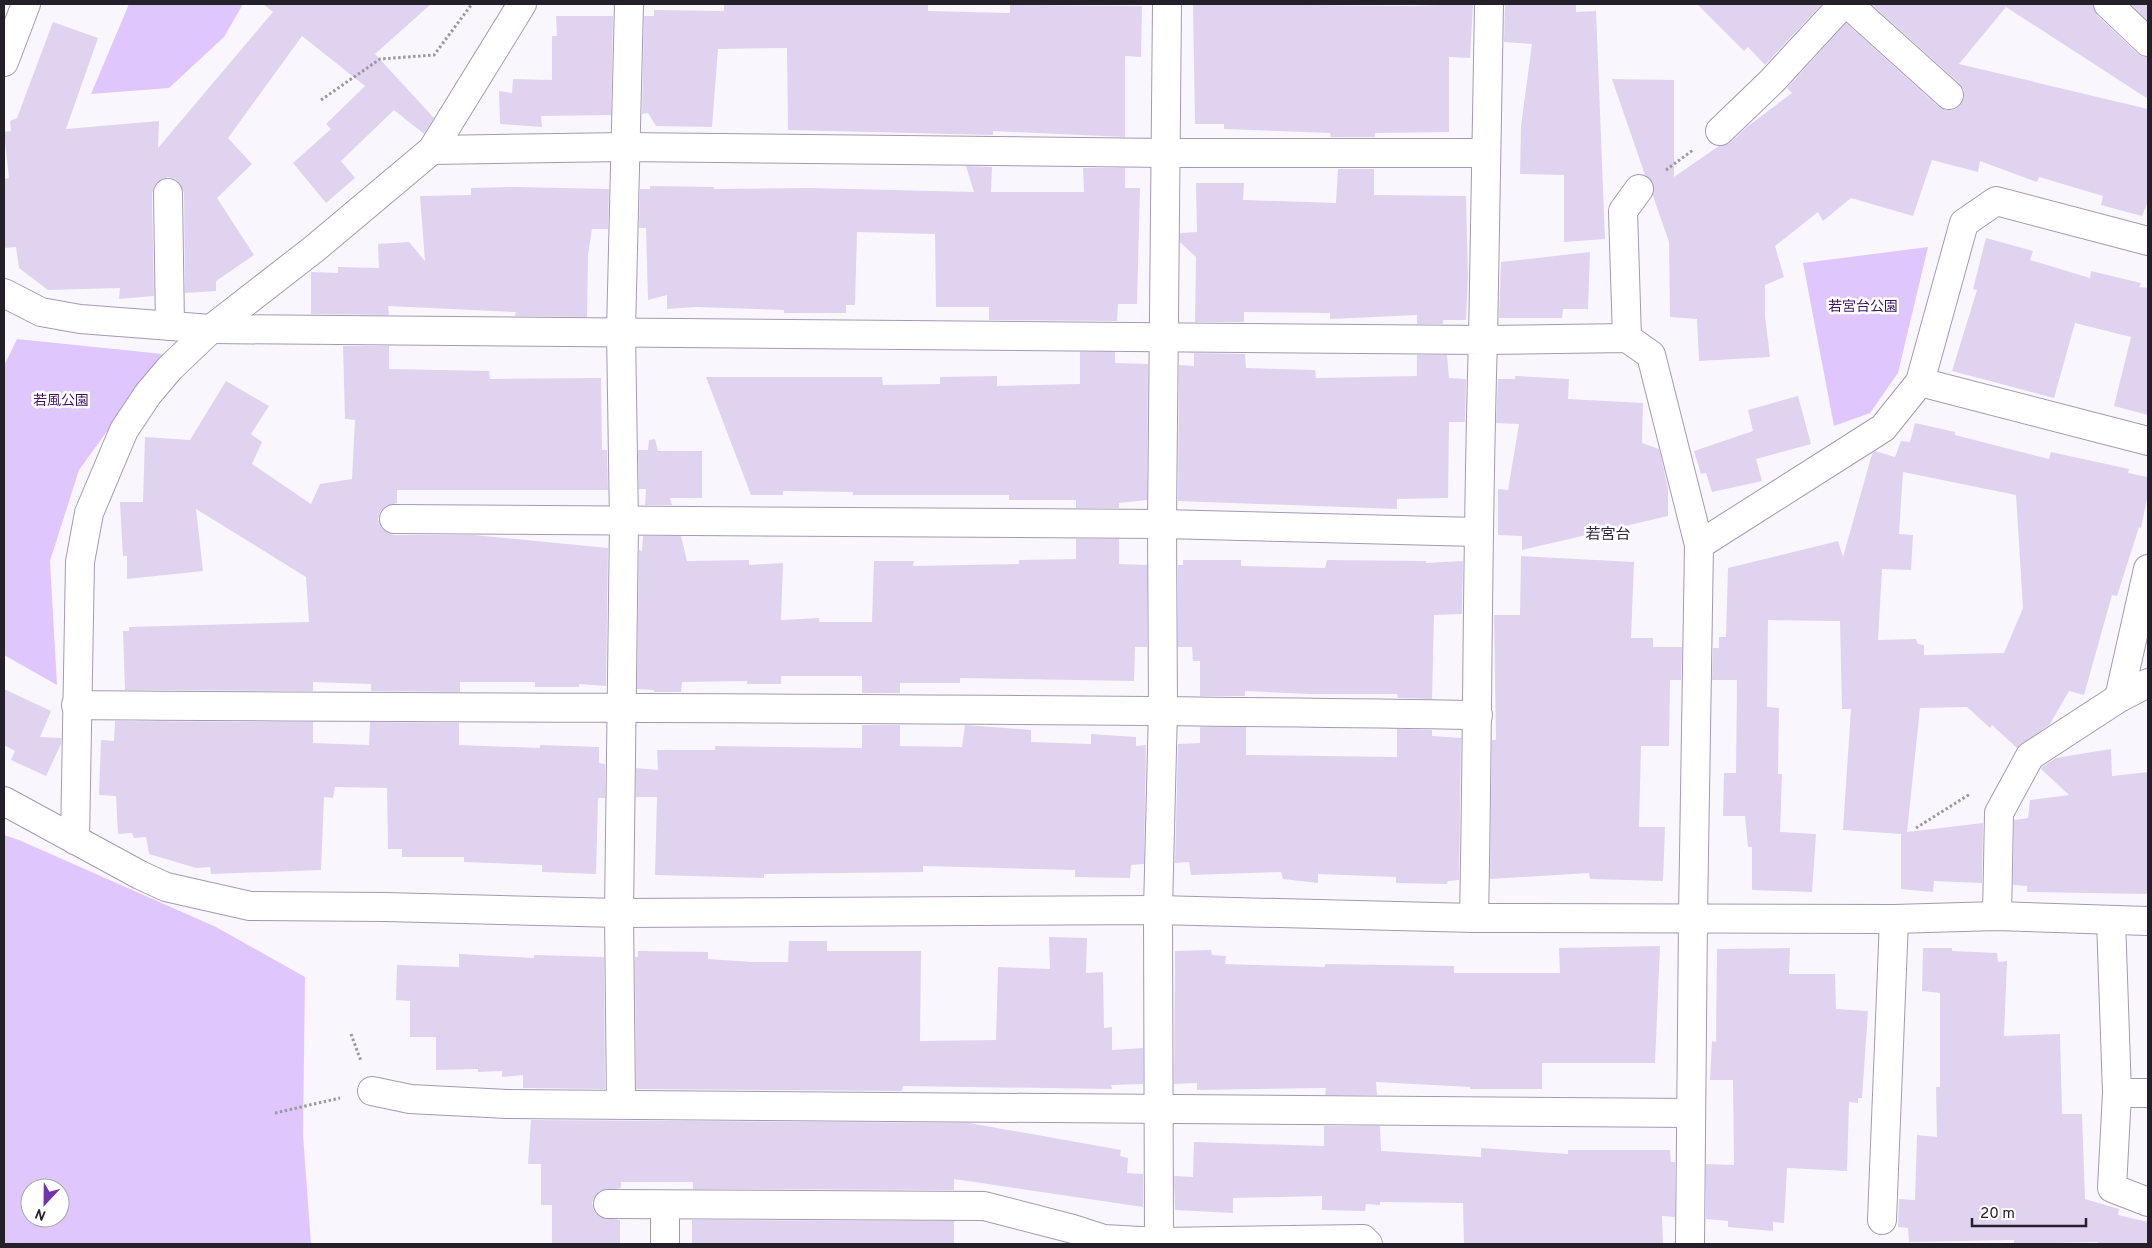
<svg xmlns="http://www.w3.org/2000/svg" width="2152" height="1248" font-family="Overpass,'Noto Sans JP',sans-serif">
<rect width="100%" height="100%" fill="#f9f7fd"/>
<g fill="#dfc7fd" fill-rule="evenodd">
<polygon points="129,4 243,4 224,37 169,88 91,94"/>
<polygon points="1928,247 1898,373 1870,413 1834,426 1803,263"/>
<polygon points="17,339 163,354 79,470 50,561 57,685 4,655 4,366"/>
<path d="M4 835 19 840 216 927 305 977 303 1135 311 1244H4ZM30 1188H60V1218H30Z"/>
</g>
<g fill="#dfd3ef" fill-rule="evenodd">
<polygon points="263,4 431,4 375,54 434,118 424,134 394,110 341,161 355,178 326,203 293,163 331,129 326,124 365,86 302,36 228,138 252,164 217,198 254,255 216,281 216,291 185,293 184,193 181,185 175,179 168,177 160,180 154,186 152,193 154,296 119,299 120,288 48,290 19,268 16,247 4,248 4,179 9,178 4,132 11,131 10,121 17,118 53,22 98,38 66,129 159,121 158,148 273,12"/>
<polygon points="724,4 928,5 928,11 1010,13 1010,5 1142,6 1141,57 1125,56 1125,137 993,131 993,135 788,130 787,48 718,49 712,127 656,126 648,113 642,114 644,16 654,16 654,10 724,11"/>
<polygon points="1193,4 1410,6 1473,4 1470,58 1449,57 1449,132 1375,133 1375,137 1331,137 1330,133 1224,129 1224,124 1195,124"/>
<polygon points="1505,4 1576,4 1576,12 1596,11 1605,239 1564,242 1564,175 1520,174 1521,126 1532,44 1504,42"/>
<polygon points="1697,4 1822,4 1765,65 1748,47 1744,51"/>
<polygon points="1871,4 2093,4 2097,15 2137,53 2148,57 2148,99 2006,7 1959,64 2148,109 2148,201 2142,216 2101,205 2103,196 2039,177 2037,182 1980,161 1978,172 1932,160 1913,216 1851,198 1823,221 1818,212 1775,246 1784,277 1765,285 1765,316 1770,357 1699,361 1697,319 1670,317 1669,242 1653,196 1653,183 1645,175 1612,79 1674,80 1674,177 1719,146 1730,143 1747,127 1792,93 1787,88 1846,23 1939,107 1946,110 1954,110 1960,106 1964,98 1964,90 1959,83"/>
<polygon points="2130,4 2148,4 2148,21"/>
<polygon points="556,16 613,16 611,115 541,116 542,127 500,124 499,91 512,93 513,79 552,80 552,36 557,36"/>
<polygon points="966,166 992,167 991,192 1084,192 1083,168 1125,168 1125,188 1140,188 1137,304 1118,304 1117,321 989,320 989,307 936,307 935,234 857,232 855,305 846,305 846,313 784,313 784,310 696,307 667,309 667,295 648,300 646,228 639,228 640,189 650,189 650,186 714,187 714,189 810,188 974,192"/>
<polygon points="1338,169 1374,169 1374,195 1466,196 1468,277 1466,320 1443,320 1443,324 1417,324 1417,315 1330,319 1330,313 1244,312 1244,322 1195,322 1196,257 1180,242 1180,233 1197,232 1196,183 1244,183 1243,200 1336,203"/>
<polygon points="515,187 609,189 608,229 592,229 588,255 587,317 515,316 516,312 388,306 389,315 311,314 311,272 338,273 338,267 379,268 378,244 409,242 425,261 420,196 471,195 471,188"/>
<polygon points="1986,238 2033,251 2030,260 2090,278 2091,271 2141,283 2139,287 2148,288 2148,415 2114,406 2131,337 2075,323 2054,398 1952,371 1977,290 1973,289"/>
<polygon points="1590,252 1588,309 1563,309 1562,318 1499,318 1501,262"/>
<polygon points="343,346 389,346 389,369 489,371 490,379 601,378 602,450 607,450 608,490 397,490 397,503 386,506 380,512 378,519 381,527 386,532 394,535 474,535 608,548 606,686 579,684 579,687 535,687 535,682 460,682 460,692 371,691 371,684 313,682 313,691 125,690 123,631 129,631 129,627 309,622 306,577 196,509 203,571 127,579 127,556 123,556 120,502 143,502 145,437 190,440 226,381 269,406 251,434 262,442 252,464 311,504 320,484 352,479 355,420 345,419"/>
<polygon points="1080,352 1115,352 1115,363 1148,364 1147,500 1119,503 1119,508 1076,508 1076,500 1009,500 1009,495 853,495 853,492 783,491 783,495 751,495 706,377 882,377 883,385 940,384 940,377 997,376 997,386 1080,384"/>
<polygon points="1194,353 1245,354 1246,368 1315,370 1316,378 1417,376 1417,355 1447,355 1449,378 1466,379 1465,422 1449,422 1448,498 1397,499 1397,509 1178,501 1179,365 1194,366"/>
<polygon points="1515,376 1569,379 1568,399 1643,403 1642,443 1659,449 1668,488 1668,516 1522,550 1522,536 1498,535 1498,489 1508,490 1519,424 1496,423 1498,379 1515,379"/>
<polygon points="1798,396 1811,444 1756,459 1762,481 1712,492 1706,473 1701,474 1694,451 1753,431 1748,410"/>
<path d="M1915 423 1955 432V435L2049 459 2051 452 2129 469 2128 473 2148 477V494L2141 528 2139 527 2117 596 2112 595 2084 695 2069 691 2050 724 2017 748 1992 725 1990 728 1967 707 1920 708 1907 832 1983 823 1982 883 1934 881 1933 892 1901 889V834L1843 830 1851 709H1842L1840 621 1768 620 1767 707 1779 708 1778 774H1782L1780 832 1816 834 1812 892 1752 890V847H1748L1745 816H1723L1724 773H1736L1737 680H1712L1713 648H1719V637H1726L1728 568 1838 541 1843 557 1872 454 1875 451 1895 457 1901 441 1910 442ZM1903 472 2016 495 2023 608 2004 653 1924 655V645L1918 644 1916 639 1878 640 1882 569 1911 570 1913 535 1899 534Z"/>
<polygon points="655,439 658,451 702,451 702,498 670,498 672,505 645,505 646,489 639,489 638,450 648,450 649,440"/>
<polygon points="643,536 681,536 687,561 749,560 749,565 783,563 781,620 819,618 819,622 872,622 874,561 914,561 913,566 1019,564 1019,560 1076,559 1076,539 1119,539 1119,564 1147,565 1147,647 1135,647 1134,681 960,678 960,683 900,683 900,693 862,693 862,676 781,676 781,684 747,684 747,681 682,682 681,692 654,692 654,690 637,689 639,550 642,551"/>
<polygon points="1521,556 1634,562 1631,638 1653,638 1653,647 1682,647 1681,680 1670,680 1669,746 1641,746 1639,827 1665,827 1663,881 1590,879 1589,873 1490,879 1492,740 1496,740 1494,615 1520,615"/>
<polygon points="1183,560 1241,560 1241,566 1325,568 1327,560 1426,561 1426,563 1463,561 1462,614 1434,615 1432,699 1398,698 1397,694 1310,694 1245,691 1245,696 1200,696 1200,661 1193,661 1192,647 1178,647 1178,565 1183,565"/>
<polygon points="4,689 51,711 40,737 61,738 61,744 46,776 11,760 15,751 4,745"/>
<polygon points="115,721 313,722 313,743 369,745 370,722 459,723 459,745 540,748 540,745 599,747 599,763 605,764 605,798 598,798 596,874 542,872 542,865 464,862 464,857 402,857 402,849 388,849 387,788 335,787 333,798 324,797 321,870 211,874 210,867 196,868 149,854 146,837 134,838 132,833 118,834 116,796 99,795 101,740 114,741"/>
<polygon points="862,725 900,725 900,746 962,747 965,725 1031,730 1031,742 1091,744 1091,734 1136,737 1136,746 1146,745 1144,864 1131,865 1130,878 1075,877 1075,870 923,866 923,872 764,874 764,878 655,875 657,797 636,797 636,768 658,770 657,750 715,750 715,746 862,748"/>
<polygon points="1200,727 1246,727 1246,755 1397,757 1397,729 1432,730 1432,736 1461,738 1459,880 1448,881 1447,884 1396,883 1396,877 1318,874 1318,883 1283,879 1281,872 1191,875 1189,862 1175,863 1178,744 1200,743"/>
<polygon points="2111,749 2112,776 2148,772 2148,894 2027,892 2027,886 2013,885 2014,820 2028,818 2030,800 2069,795 2041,769 2042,767 2056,758"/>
<polygon points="1049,937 1087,938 1086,973 1103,972 1104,1028 1112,1027 1112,1050 1143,1048 1143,1084 1111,1085 1112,1089 903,1086 902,1091 636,1089 635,957 638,957 638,951 708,952 708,959 753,962 788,962 789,941 827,941 827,951 921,951 920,1041 996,1040 998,967 1050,969"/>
<polygon points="1660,946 1655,1063 1542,1063 1542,1089 1470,1089 1470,1087 1376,1082 1377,1095 1325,1095 1326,1088 1197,1090 1197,1083 1174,1084 1175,951 1211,950 1212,955 1226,956 1225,964 1325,967 1325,964 1454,966 1454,973 1560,973 1559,948"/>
<polygon points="1790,948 1789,974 1835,974 1836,1009 1868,1011 1862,1098 1858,1098 1858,1103 1849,1102 1847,1171 1787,1168 1784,1223 1773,1222 1773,1231 1728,1227 1728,1221 1706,1219 1706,1164 1734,1165 1733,1080 1710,1080 1712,1041 1716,1042 1717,949"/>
<polygon points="1923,948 1952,948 1952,951 1997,953 1998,962 2007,961 2004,1036 2060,1034 2062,1114 2082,1114 2085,1199 2119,1209 2118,1215 2148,1222 2148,1244 2098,1244 2098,1242 2014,1244 2014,1240 1909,1242 1908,1228 1898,1227 1899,1199 1915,1200 1917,1135 1937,1137 1936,1087 1940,1087 1940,993 1922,991"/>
<polygon points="459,954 534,958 534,955 604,957 605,1089 523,1088 523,1075 502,1077 502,1071 478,1072 478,1069 436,1070 436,1037 410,1037 410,1001 396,1000 397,965 459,967"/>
<polygon points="531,1120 969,1123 1121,1150 1120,1156 1128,1158 1127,1173 1143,1174 1143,1207 954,1179 954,1190 693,1189 693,1182 621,1182 621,1188 600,1191 595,1196 592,1203 594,1211 600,1217 620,1220 620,1244 552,1244 552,1205 541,1205 541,1164 528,1164"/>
<polygon points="1324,1126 1380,1126 1381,1151 1481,1157 1481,1148 1568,1154 1568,1150 1670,1150 1671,1162 1675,1162 1675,1217 1662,1216 1663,1244 1464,1244 1463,1203 1380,1202 1380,1205 1366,1204 1365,1211 1322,1210 1322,1196 1233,1198 1233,1213 1175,1210 1174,1176 1193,1177 1194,1142 1324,1146"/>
<polygon points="692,1220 954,1221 954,1244 692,1244"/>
</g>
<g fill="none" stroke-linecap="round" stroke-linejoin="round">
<defs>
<g id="minor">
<polyline points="1489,4 1483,340 1627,338 1651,355 1699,545 1693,917 1690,1244"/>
<polyline points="1848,4 1949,95"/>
<polyline points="2108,4 2148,42"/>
<polyline points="4,62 26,4"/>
<polyline points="1720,131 1772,81 1843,4"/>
<polyline points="432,150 624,147 1167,153 1486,153"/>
<polyline points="168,193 170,326"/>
<path d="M4 293 41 312 80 319 211 329 1483 340C1477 533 1478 726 1474 918"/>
<polyline points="1627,338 1623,211 1639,189"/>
<polyline points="1920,382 2148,441"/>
<polyline points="394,519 1162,524 1477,532"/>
<polyline points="1699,545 1883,428 1920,382 1964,223 1996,201 2148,241"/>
<polyline points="2119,698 2148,569"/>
<path d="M76 705C543 709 1011 707 1478 715"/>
<polyline points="4,801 140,875 166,887 250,906 385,907 619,913 1158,910 1474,918 1894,919 1997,916 2148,921"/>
<polyline points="75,840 80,562 89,513 124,430 148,394 170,368 211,329 314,249 432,150 522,4"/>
<polyline points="1997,916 1999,813 2030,756 2119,698 2148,683"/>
<polyline points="2111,920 2117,1093 2112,1188 2148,1202"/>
<polyline points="372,1091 410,1099 507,1104 1691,1113"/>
<polyline points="2117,1093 2148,1093"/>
<polyline points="621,1104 619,913 624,522 621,331 629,4"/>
<polyline points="608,1204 984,1206 1073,1229 1104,1239 1159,1242 1363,1239 1368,1244"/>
<polyline points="665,1205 665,1244"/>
<polyline points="1882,1220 1894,919"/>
<polyline points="1159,1242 1158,910 1163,709 1162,524 1167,4"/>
</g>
</defs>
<use href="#minor" stroke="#a499b3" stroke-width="30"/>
<g stroke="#9b989f" stroke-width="3" stroke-dasharray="2.5 2.5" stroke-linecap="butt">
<polyline points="321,100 380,59 434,55 472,4"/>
<polyline points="1666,170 1693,150"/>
<polyline points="1916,828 1970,794"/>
<polyline points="351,1034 361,1061"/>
<polyline points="275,1113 340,1098"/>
</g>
<use href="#minor" stroke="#fff" stroke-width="28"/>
</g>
<g text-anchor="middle" stroke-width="5" stroke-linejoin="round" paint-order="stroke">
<g font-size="14" fill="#3f1064" stroke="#fff">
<text x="1863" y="311">若宮台公園</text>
<text x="61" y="405">若風公園</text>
</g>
<g font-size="15" fill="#2e2439" stroke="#fff">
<text x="1608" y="539">若宮台</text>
</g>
</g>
<rect width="2152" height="1248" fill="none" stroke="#24202a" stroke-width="10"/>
<g transform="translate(45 1203) rotate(202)"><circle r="24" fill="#ffffff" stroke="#a7a6aa"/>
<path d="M0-4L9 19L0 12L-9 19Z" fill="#7334a9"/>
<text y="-8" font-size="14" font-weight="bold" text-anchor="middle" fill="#24202a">N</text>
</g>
<path d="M1972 1218v8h114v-8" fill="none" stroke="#24202a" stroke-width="2.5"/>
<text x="1980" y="1218" font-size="15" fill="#24202a" stroke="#ffffff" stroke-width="4" paint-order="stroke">20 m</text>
</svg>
